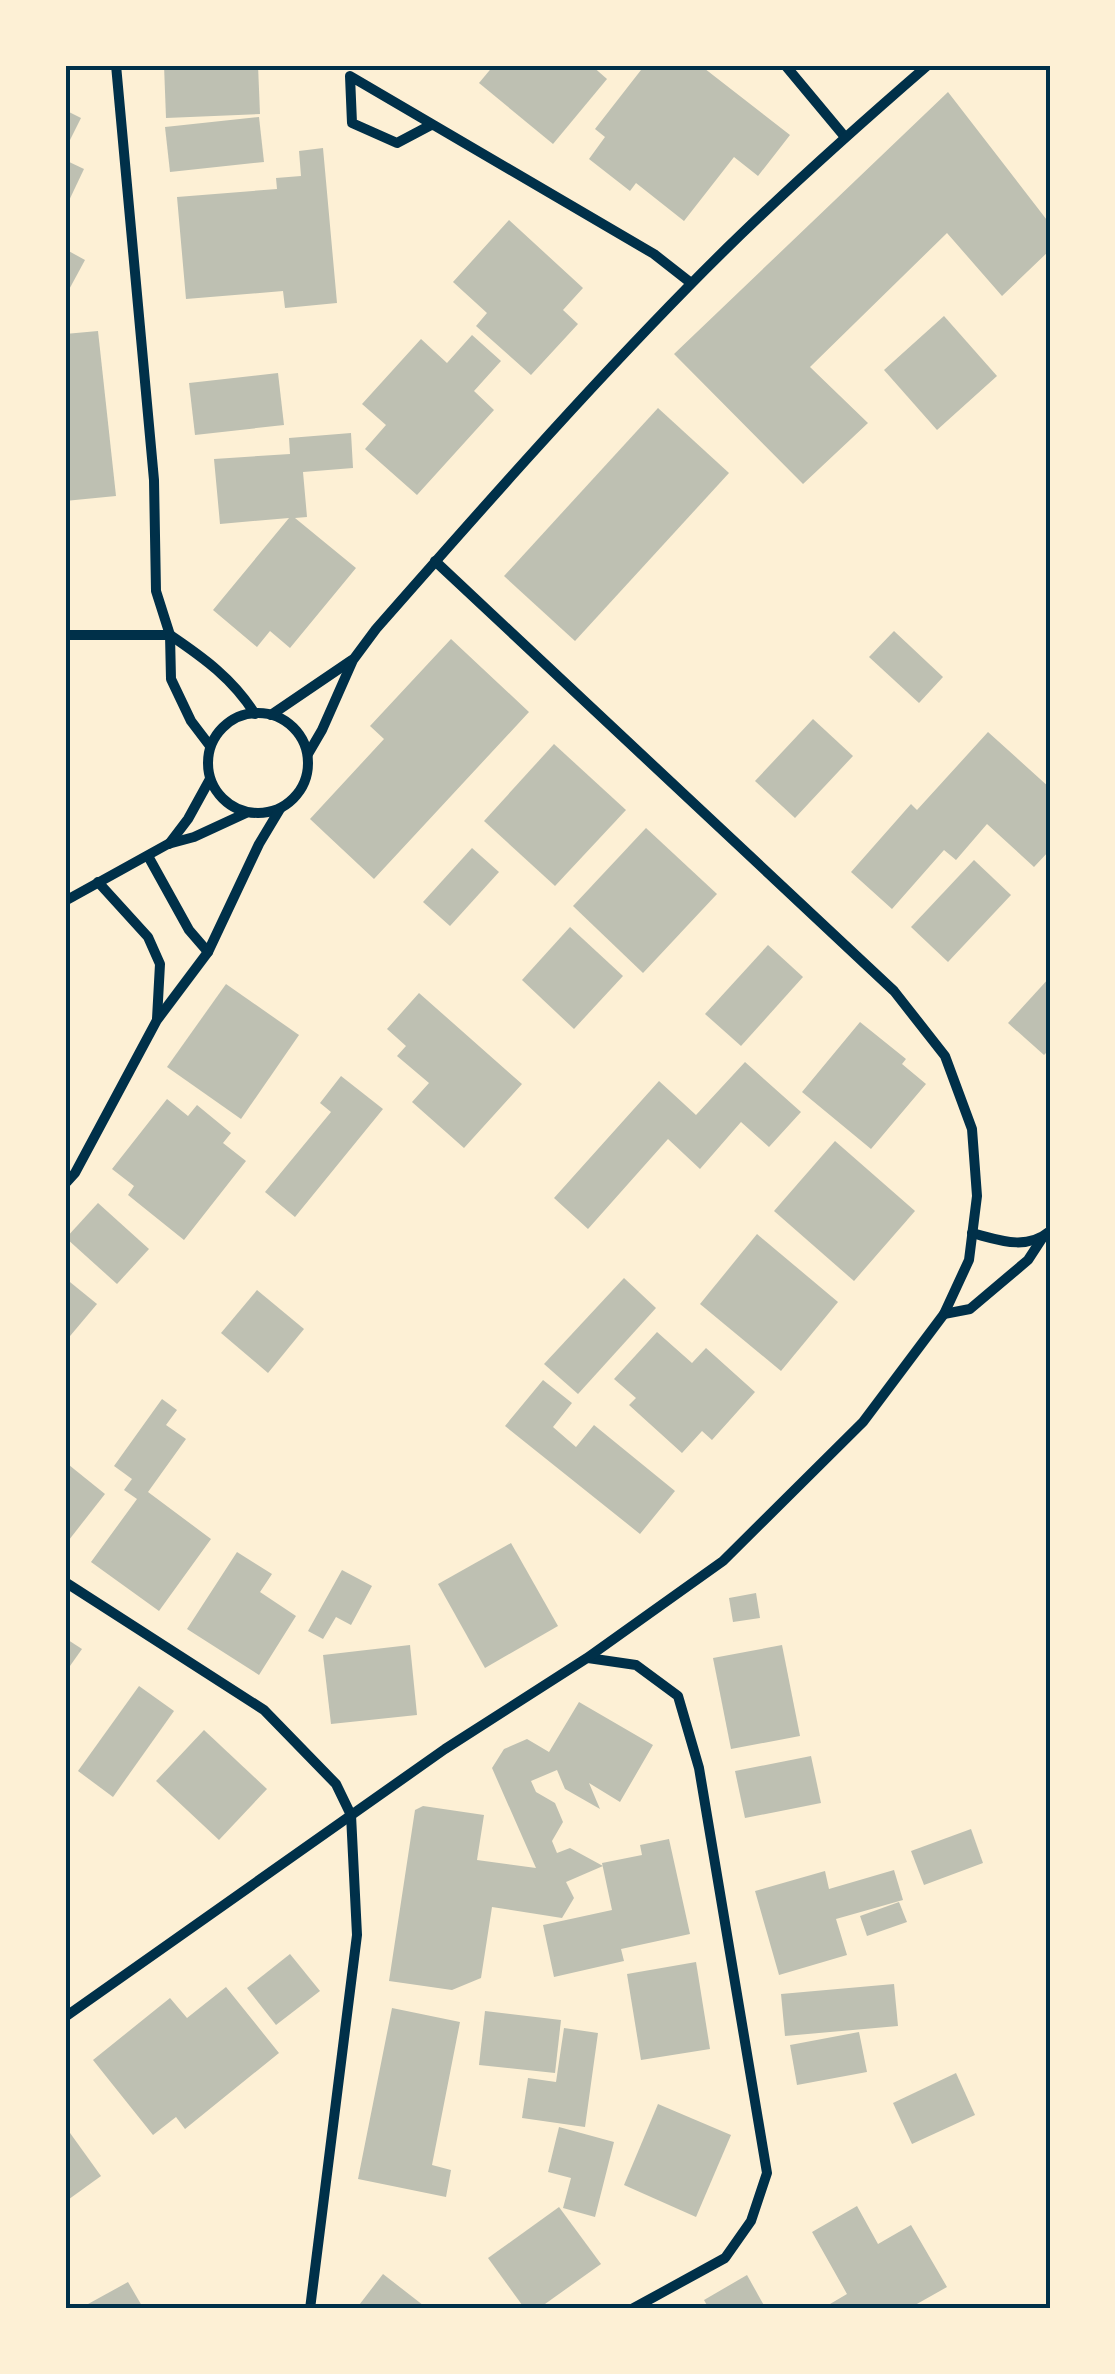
<svg xmlns="http://www.w3.org/2000/svg" width="1115" height="2374" font-family="'Open Sans',sans-serif">
<rect width="100%" height="100%" fill="#fdf0d5"/>
<g fill="#bec0b2">
<polygon points="164,65 258,65 260,114 166,118"/>
<polygon points="494,65 591,65 607,79 553,144 479,83"/>
<polygon points="634,65 700,65 790,135 758,176 734,157 684,221 636,183 630,191 589,159 605,137 595,129 641,70"/>
<polygon points="948,92 1050,224 1050,250 1002,296 947,233 810,367 868,423 803,484 674,354"/>
<polygon points="65,110 81,118 65,150"/>
<polygon points="259,117 264,162 170,172 165,127"/>
<polygon points="323,148 337,303 285,308 283,291 186,299 177,197 277,189 276,178 301,176 299,151"/>
<polygon points="65,160 84,169 65,209"/>
<polygon points="509,220 583,288 563,310 578,324 531,375 476,326 487,313 453,282"/>
<polygon points="65,249 85,260 65,297"/>
<polygon points="944,316 997,376 937,430 884,370"/>
<polygon points="98,331 116,496 65,501 65,334"/>
<polygon points="472,335 501,361 474,391 494,410 417,495 365,449 386,425 362,404 421,339 447,363"/>
<polygon points="278,373 284,425 195,435 189,383"/>
<polygon points="658,408 729,473 575,641 504,576"/>
<polygon points="351,433 353,468 303,472 307,517 295,518 356,568 290,648 270,631 257,647 213,610 289,518 220,524 214,459 290,454 289,438"/>
<polygon points="894,631 943,677 919,703 869,657"/>
<polygon points="451,639 529,712 374,879 310,819 384,739 370,726"/>
<polygon points="813,719 853,756 795,818 755,781"/>
<polygon points="988,732 1050,788 1050,850 1034,867 987,824 956,860 944,850 892,909 851,872 911,804 917,810"/>
<polygon points="554,744 626,810 555,886 484,821"/>
<polygon points="646,828 717,894 643,973 573,906"/>
<polygon points="472,848 499,872 450,926 423,902"/>
<polygon points="974,860 1011,895 948,962 911,927"/>
<polygon points="570,927 623,976 574,1029 522,980"/>
<polygon points="768,945 803,977 741,1046 705,1014"/>
<polygon points="1050,977 1050,1049 1044,1055 1008,1023"/>
<polygon points="226,984 299,1035 241,1119 167,1067"/>
<polygon points="419,993 522,1084 464,1148 412,1102 429,1083 397,1056 406,1046 387,1029"/>
<polygon points="860,1022 906,1059 902,1064 926,1084 871,1149 802,1092"/>
<polygon points="745,1062 801,1112 769,1147 741,1122 700,1169 668,1139 588,1229 554,1198 659,1081 696,1115"/>
<polygon points="341,1076 383,1109 295,1217 265,1192 331,1112 320,1103"/>
<polygon points="167,1099 188,1116 197,1105 231,1133 223,1143 246,1161 184,1240 128,1195 134,1186 112,1169"/>
<polygon points="835,1141 915,1211 854,1281 774,1211"/>
<polygon points="98,1203 149,1249 117,1284 66,1238"/>
<polygon points="757,1234 838,1302 781,1371 700,1304"/>
<polygon points="65,1278 97,1304 65,1342"/>
<polygon points="624,1278 656,1308 578,1394 544,1364"/>
<polygon points="257,1290 304,1329 268,1373 221,1333"/>
<polygon points="657,1332 692,1363 706,1348 755,1392 712,1440 702,1431 682,1453 629,1405 636,1398 614,1379"/>
<polygon points="543,1380 572,1403 553,1427 576,1447 594,1425 675,1491 640,1534 505,1426"/>
<polygon points="162,1399 177,1410 166,1425 186,1439 148,1492 211,1539 159,1611 91,1562 137,1499 124,1490 132,1479 114,1466"/>
<polygon points="69,1465 105,1494 65,1545 65,1470"/>
<polygon points="511,1543 558,1626 485,1668 438,1584"/>
<polygon points="237,1552 272,1574 260,1592 296,1616 259,1675 187,1629"/>
<polygon points="342,1570 372,1586 351,1625 336,1617 323,1639 308,1631"/>
<polygon points="756,1593 760,1618 733,1622 729,1598"/>
<polygon points="65,1638 82,1649 65,1673"/>
<polygon points="410,1645 417,1715 331,1724 323,1655"/>
<polygon points="782,1645 800,1736 731,1749 713,1658"/>
<polygon points="139,1686 174,1711 113,1797 78,1771"/>
<polygon points="579,1702 653,1745 620,1802 589,1783 600,1809 565,1789 557,1770 531,1781 536,1792 555,1803 563,1822 552,1841 557,1853 570,1848 603,1866 566,1882 574,1898 562,1918 492,1907 481,1978 452,1990 389,1981 415,1810 423,1806 484,1815 477,1860 536,1868 492,1768 504,1749 527,1739 549,1752"/>
<polygon points="204,1730 267,1789 219,1840 156,1781"/>
<polygon points="811,1756 821,1803 745,1818 735,1771"/>
<polygon points="971,1829 983,1863 924,1885 911,1851"/>
<polygon points="669,1839 690,1934 621,1949 624,1961 554,1977 543,1925 612,1910 602,1863 642,1855 640,1845"/>
<polygon points="894,1870 903,1900 836,1919 847,1955 779,1975 755,1891 825,1871 829,1889"/>
<polygon points="899,1902 907,1922 867,1936 860,1916"/>
<polygon points="290,1954 320,1991 276,2025 247,1988"/>
<polygon points="696,1962 710,2049 641,2060 627,1974"/>
<polygon points="894,1984 898,2026 785,2036 781,1994"/>
<polygon points="226,1987 279,2053 185,2129 176,2117 153,2135 93,2060 170,1998 187,2018"/>
<polygon points="392,2008 460,2022 432,2165 451,2170 446,2197 358,2179"/>
<polygon points="485,2011 561,2020 555,2073 479,2065"/>
<polygon points="564,2028 598,2033 585,2127 522,2118 528,2078 556,2082"/>
<polygon points="859,2032 867,2072 797,2085 790,2045"/>
<polygon points="956,2073 975,2115 912,2144 893,2103"/>
<polygon points="658,2104 731,2135 696,2217 624,2185"/>
<polygon points="65,2126 101,2176 65,2202"/>
<polygon points="559,2127 614,2142 595,2217 563,2208 571,2178 548,2172"/>
<polygon points="857,2206 878,2244 911,2225 947,2287 908,2309 832,2309 830,2304 847,2294 812,2232"/>
<polygon points="559,2207 601,2264 538,2309 525,2309 488,2258"/>
<polygon points="383,2274 428,2309 356,2309"/>
<polygon points="747,2275 766,2309 709,2309 704,2300"/>
<polygon points="128,2282 142,2306 136,2309 79,2309"/>
</g>
<g fill="none" stroke-linecap="round" stroke-linejoin="round">
<g stroke="#003049" stroke-width="10">
<polyline points="116,65 154,480 156,591 170,635 171,679 191,721 210,746"/>
<polyline points="785,65 845,137"/>
<polyline points="431,125 397,143 352,123 350,76 654,254 691,283"/>
<polyline points="65,635 170,635"/>
<path d="M170 635C204 658 233 679 255 714"/>
<circle cx="258" cy="763" r="50"/>
<polyline points="271,715 352,660"/>
<path d="M308 754 322 730 353 660 376 629C478 513 580 397 688 287 764 209 846 136 928 65"/>
<polyline points="169,844 188,819 210,779"/>
<polyline points="148,856 189,930 208,952"/>
<polyline points="98,882 148,937 160,964 157,1019"/>
<polyline points="65,901 168,844 194,837 246,813"/>
<polyline points="65,1184 75,1173 157,1020 208,952 259,844 280,809"/>
<path d="M972 1233C999 1240 1026 1251 1050 1231"/>
<polyline points="944,1314 970,1309 1028,1260 1043,1237"/>
<polyline points="65,1582 264,1710 336,1784 351,1815 357,1935 310,2309"/>
<polyline points="588,1658 636,1665 678,1696 699,1768 767,2173 751,2221 725,2258 632,2309"/>
<polyline points="65,2017 445,1749 587,1658 723,1561 863,1422 944,1314 969,1260 977,1196 972,1129 945,1056 894,991 435,561"/>
</g>
</g>
<rect width="1115" height="2374" fill="none" stroke="#fdf0d5" stroke-width="135"/>
<rect x="68" y="68" width="980" height="2238" fill="none" stroke="#003049" stroke-width="4"/>
</svg>
